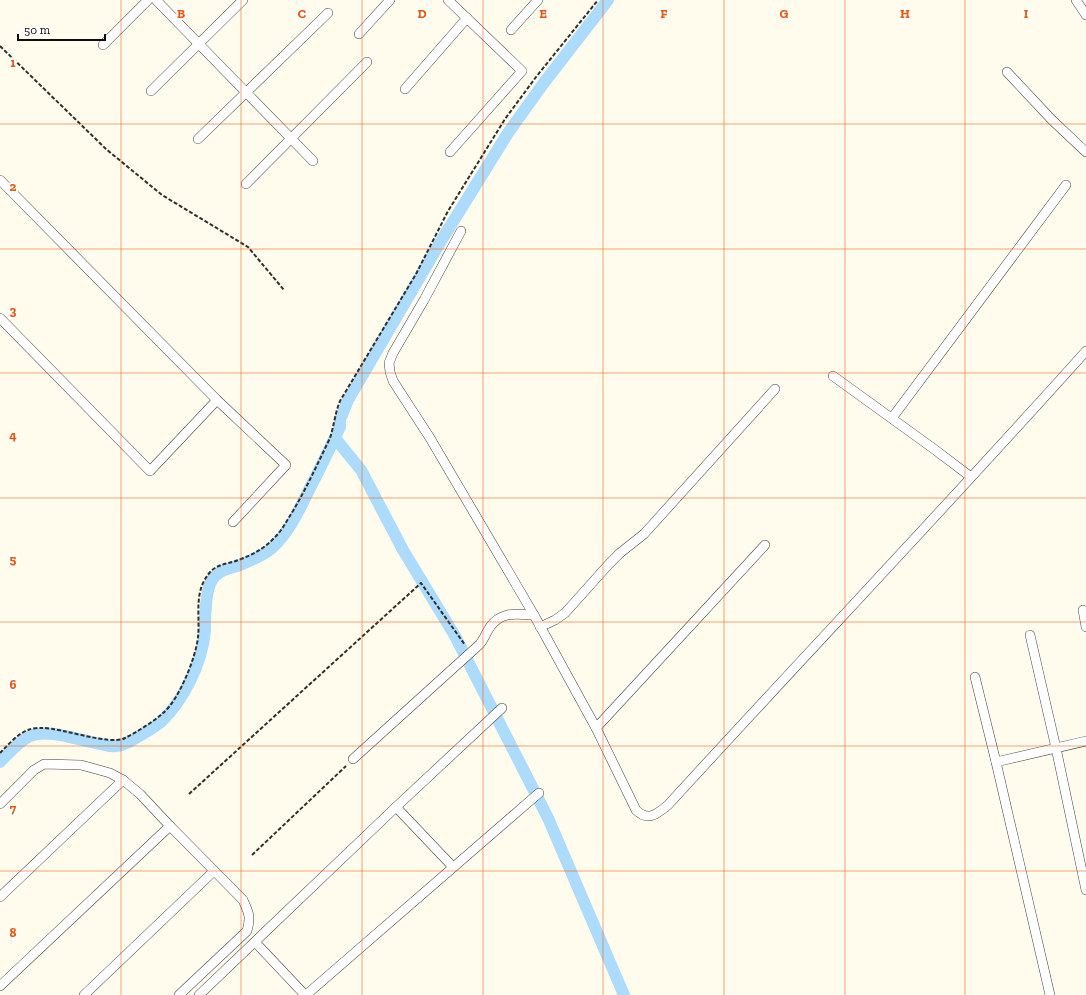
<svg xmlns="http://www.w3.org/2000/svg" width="1086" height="995" font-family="'Zilla Slab',serif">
<rect width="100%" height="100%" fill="#fffcee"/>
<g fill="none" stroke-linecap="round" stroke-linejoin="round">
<g stroke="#addbfb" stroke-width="12">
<polyline points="335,438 361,470 403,550 455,636 548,818 624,995"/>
<path d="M0 762C9 753 19 741 30 736 49 728 80 741 101 744 106 745 111 747 116 746 125 745 133 740 141 735 148 731 155 727 161 722 184 700 202 663 205 631 205 618 205 591 212 580 218 570 229 569 240 565 250 561 264 555 272 548 289 533 299 510 309 490 320 469 330 448 340 427V420L348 400 441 241 508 133 543 84 608 0"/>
</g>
<defs>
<g id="street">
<polyline points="156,0 313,161"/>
<polyline points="448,0 522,71 450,152"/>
<polyline points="1076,0 1086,15"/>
<polyline points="511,30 538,0"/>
<polyline points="359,34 390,0"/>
<polyline points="103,45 148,0"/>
<polyline points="1007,72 1052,120 1086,152"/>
<polyline points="405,89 467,18"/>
<polyline points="151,91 243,0"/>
<polyline points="198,139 328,13"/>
<polyline points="0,180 217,400 286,465 233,522"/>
<polyline points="246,184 367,62"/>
<path d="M461 231 424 300 393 353 389 363 390 372 393 381 430 438 534 615 596 728 636 810C648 822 657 814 668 805 807 653 949 504 1086 351"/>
<polyline points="0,318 150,471 217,400"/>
<polyline points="833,376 934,449 971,477"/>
<polyline points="892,418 1066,185"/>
<polyline points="1083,610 1086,627"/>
<polyline points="540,627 555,620 565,613 609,564 620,553 644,534 775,389"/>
<polyline points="1030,635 1056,748 1086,890"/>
<polyline points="975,677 996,762 1050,995"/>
<polyline points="596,728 765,545"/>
<path d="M353 759 480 644C484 639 486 633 490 627 501 611 516 614 534 615"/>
<polyline points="996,762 1086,741"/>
<path d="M0 804 34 770 44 764 81 765 110 773 123 780 140 794 170 826 243 900C249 913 251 917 247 931L179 995"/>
<polyline points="396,807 453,867"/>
<polyline points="0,897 123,780"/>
<polyline points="255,942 305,995"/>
<polyline points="0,986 170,826"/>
<polyline points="84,995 214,871"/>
<polyline points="199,995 396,807 502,708"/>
<polyline points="306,995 539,793"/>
</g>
</defs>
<use href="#street" stroke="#404040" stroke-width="10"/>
<g stroke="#2f2f2f" stroke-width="2" stroke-dasharray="4 2" stroke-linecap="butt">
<polyline points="0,46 106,149 162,195 248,247 284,290"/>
<path d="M0 753C8 745 17 734 28 730 32 728 38 728 42 728 63 728 110 746 125 738 137 732 153 722 163 713 179 700 196 657 198 637 200 619 195 598 204 581 214 562 224 566 241 559 254 554 265 548 274 538 282 531 287 520 293 511 307 487 318 463 330 438 334 426 335 413 340 401L416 274 448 211 505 119 536 77 598 0"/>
<polyline points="189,794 421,583 465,645"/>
<polyline points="252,855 346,766"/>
</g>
<use href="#street" stroke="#fff" stroke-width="9"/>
</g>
<path fill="none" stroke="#e8590c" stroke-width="1" stroke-opacity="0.55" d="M121 0V995M241 0V995M362 0V995M483 0V995M603 0V995M724 0V995M845 0V995M965 0V995M0 124H1086M0 249H1086M0 373H1086M0 498H1086M0 622H1086M0 746H1086M0 871H1086"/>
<g font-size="13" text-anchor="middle" font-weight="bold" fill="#e8590c" stroke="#fff" stroke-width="4" stroke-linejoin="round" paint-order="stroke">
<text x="181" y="18">B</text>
<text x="302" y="18">C</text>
<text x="422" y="18">D</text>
<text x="543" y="18">E</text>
<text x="664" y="18">F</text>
<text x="784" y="18">G</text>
<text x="905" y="18">H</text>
<text x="1026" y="18">I</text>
<text x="13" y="67">1</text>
<text x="13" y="191">2</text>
<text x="13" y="315">3</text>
<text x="13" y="440">4</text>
<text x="13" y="564">5</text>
<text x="13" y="689">6</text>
<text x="13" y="813">7</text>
<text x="13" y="937">8</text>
</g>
<path d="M18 34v6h87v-6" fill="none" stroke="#0d0d0d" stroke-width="2"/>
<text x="24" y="34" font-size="12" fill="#0d0d0d" stroke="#ffffff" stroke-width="3" paint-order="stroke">50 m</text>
</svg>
